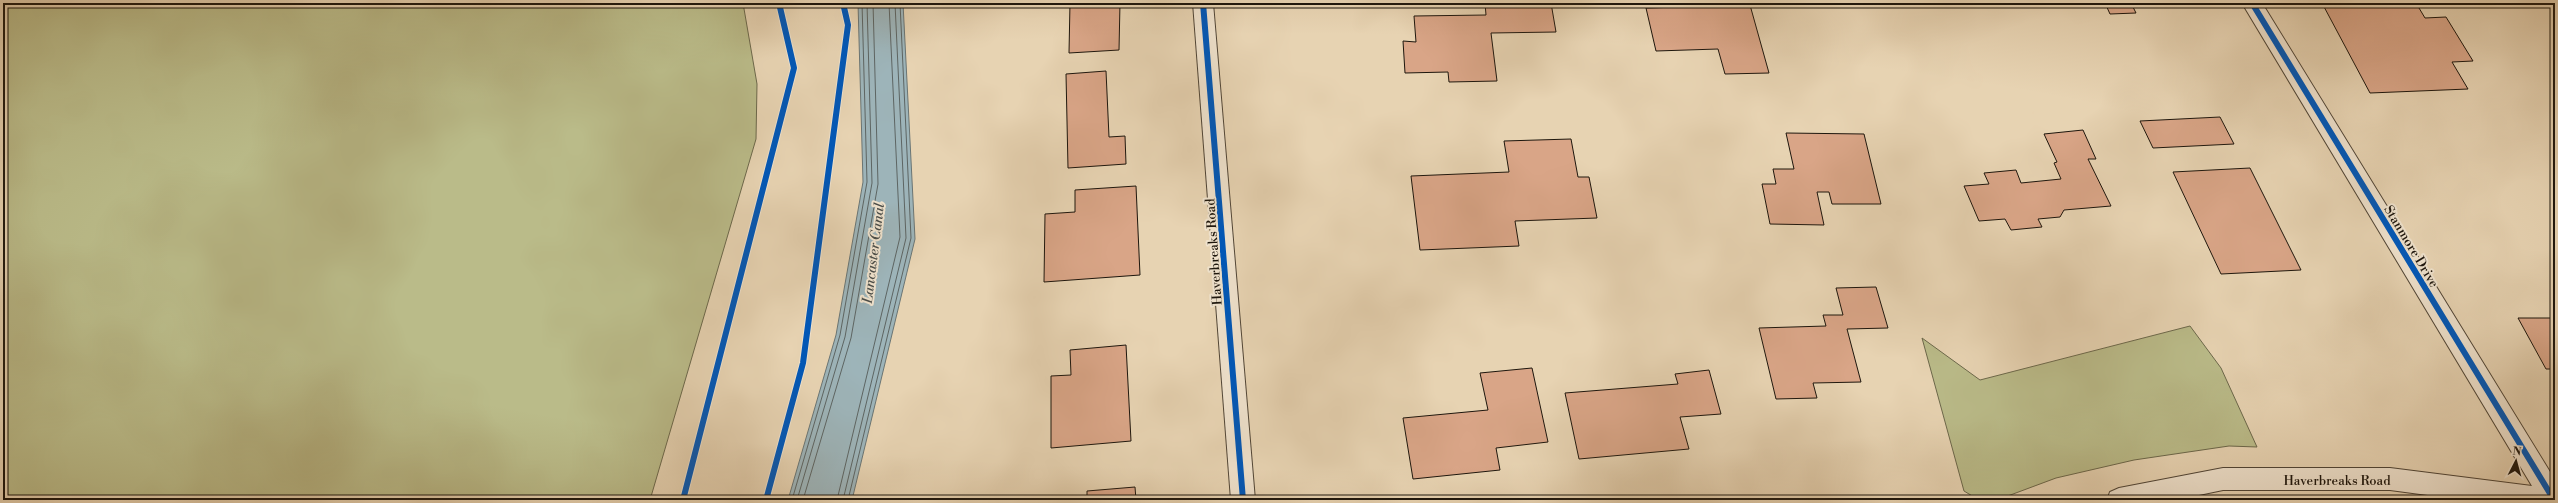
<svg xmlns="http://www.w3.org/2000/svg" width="2558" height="503" font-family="'Libre Bodoni',serif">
<rect width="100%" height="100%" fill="#e7d3b2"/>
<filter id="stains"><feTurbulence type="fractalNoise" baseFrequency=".005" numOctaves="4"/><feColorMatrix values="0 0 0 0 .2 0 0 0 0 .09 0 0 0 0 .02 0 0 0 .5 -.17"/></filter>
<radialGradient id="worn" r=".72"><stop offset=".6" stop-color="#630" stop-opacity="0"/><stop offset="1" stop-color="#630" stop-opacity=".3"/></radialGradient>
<g fill="#babb89" stroke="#6c684b">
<polygon points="3,3 743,3 757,84 756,139 650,500 3,500"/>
<polygon points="2190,326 2221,368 2257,447 2229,446 2134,460 2056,478 1997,500 1979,500 1964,491 1922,338 1980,380"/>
</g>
<polygon fill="#9db4b9" stroke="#6a7574" points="858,3 903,3 915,239 852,500 788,500 836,335 863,182"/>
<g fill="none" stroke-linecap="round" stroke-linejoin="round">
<g stroke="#5d6563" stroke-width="1">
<polyline points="792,500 840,335 867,182 862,3"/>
<polyline points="797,500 845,337 872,183 867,3"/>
<polyline points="803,500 851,338 878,184 873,3"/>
<polyline points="837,500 900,237 889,3"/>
<polyline points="843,500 906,238 895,3"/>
<polyline points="848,500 911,238 900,3"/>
</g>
</g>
<g fill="#d9a587" stroke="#1d160d">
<polygon points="1070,3 1120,3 1119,50 1069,53"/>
<polygon points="1485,3 1551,3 1556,32 1491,33 1497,81 1449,82 1448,72 1405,73 1403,41 1416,42 1414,16 1486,15"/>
<polygon points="2105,3 2131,3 2136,13 2110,14"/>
<polygon points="2322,3 2416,3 2425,18 2446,17 2473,61 2452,62 2468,89 2370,93"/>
<polygon points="1750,5 1769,73 1725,74 1718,49 1656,51 1646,8"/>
<polygon points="1106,71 1109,137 1125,136 1126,164 1068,168 1066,74"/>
<polygon points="2220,117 2234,144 2153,148 2140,121"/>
<polygon points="2083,130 2096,159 2088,159 2111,206 2064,210 2060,217 2038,219 2042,227 2011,230 2005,219 1979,221 1964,186 1989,184 1984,173 2016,170 2021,183 2061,179 2054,163 2057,162 2044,134"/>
<polygon points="1786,133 1864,134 1881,204 1832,204 1829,192 1817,192 1824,225 1770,224 1762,184 1776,184 1773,169 1794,169"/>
<polygon points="1571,139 1578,177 1589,177 1597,218 1515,221 1519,246 1420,250 1411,176 1509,172 1504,141"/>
<polygon points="2250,168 2301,270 2221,274 2173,172"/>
<polygon points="1136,186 1140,275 1044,282 1045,214 1075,212 1075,190"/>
<polygon points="1876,287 1888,328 1847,329 1861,382 1813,383 1817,398 1776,399 1759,328 1826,326 1823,315 1843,315 1836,288"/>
<polygon points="2518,318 2555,318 2555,369 2546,369"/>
<polygon points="1126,345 1131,441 1051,448 1051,376 1071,375 1070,350"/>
<polygon points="1532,368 1548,442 1496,448 1500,470 1413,479 1403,418 1488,410 1480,373"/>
<polygon points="1709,370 1721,414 1680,417 1689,449 1579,459 1565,393 1678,384 1675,374"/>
<polygon points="1135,487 1136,500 1087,500 1087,491"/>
</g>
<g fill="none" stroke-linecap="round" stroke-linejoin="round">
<defs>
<g id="street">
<polygon points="1193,3 1213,3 1255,500 1231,500"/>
<polygon points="2242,3 2262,3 2555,480 2555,500 2465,500 2390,490 2223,490 2175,500 2107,500 2110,492 2119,488 2223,468 2390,468 2532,486"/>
</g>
</defs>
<use href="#street" stroke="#504536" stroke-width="2"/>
<polyline stroke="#1d160d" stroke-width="2.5" stroke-dasharray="3 2" stroke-linecap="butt" points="683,500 794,68 779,3"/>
<use href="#street" fill="#efe2cd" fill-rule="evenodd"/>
<defs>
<g id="cycleway">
<polyline points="1203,3 1243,500"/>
<polyline points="2252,3 2554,500"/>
<polyline points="683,500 794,68 779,3"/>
<polyline points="766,500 803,363 848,25 843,3"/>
</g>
</defs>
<use href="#cycleway" stroke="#efe2cd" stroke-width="8"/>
<use href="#cycleway" stroke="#0057b8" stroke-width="6"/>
</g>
<g text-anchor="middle" stroke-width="4" stroke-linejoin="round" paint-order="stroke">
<g font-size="13" fill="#1d160d" stroke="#efe2cd">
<text transform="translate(2412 246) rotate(59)" y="5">Stanmore Drive</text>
<text transform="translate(1213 252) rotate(-94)" y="5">Haverbreaks Road</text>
<text x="2337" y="485">Haverbreaks Road</text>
</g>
<g font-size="14" font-style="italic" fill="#4a4d49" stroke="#efe2cd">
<text transform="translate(873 253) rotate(-83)" y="5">Lancaster Canal</text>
</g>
</g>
<rect width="2558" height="503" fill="none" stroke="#e7d3b2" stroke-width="16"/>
<rect x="4" y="4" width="2550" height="495" fill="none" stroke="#1d160d" stroke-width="2"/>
<rect x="8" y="8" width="2542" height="487" fill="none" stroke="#1d160d"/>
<g transform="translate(2516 461) rotate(6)" stroke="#efe2cd" stroke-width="3" paint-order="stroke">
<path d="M0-3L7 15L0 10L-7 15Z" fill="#1d160d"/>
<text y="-6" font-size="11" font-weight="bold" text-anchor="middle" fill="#1d160d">N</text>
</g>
<rect width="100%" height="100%" filter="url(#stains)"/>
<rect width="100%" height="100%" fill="url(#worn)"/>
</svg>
